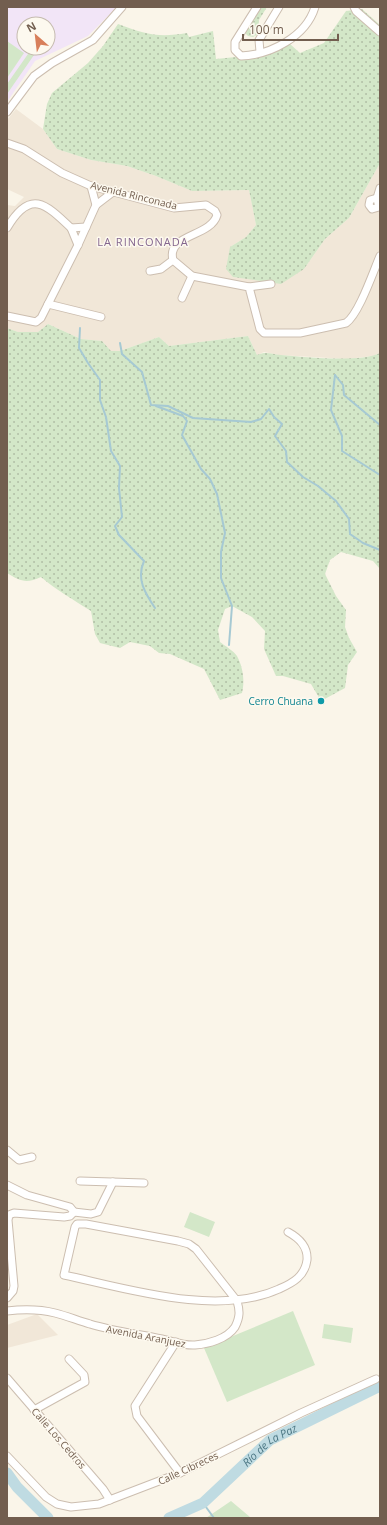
<svg xmlns="http://www.w3.org/2000/svg" width="387" height="1525" font-family="'Open Sans',sans-serif">
<defs>
<pattern id="grass-dots" width="8" height="8" patternUnits="userSpaceOnUse"><rect width="8" height="8" fill="#d3e7c8"/><path d="M2 2h.1M6 6h.1" fill="none" stroke="#b0bea5" stroke-width="1.8" stroke-linecap="round"/></pattern>
</defs>
<rect width="100%" height="100%" fill="#faf5e9"/>
<g fill="#f1e7d8">
<polygon points="16,109 43,129 57,149 91,160 127,166 156,176 192,191 249,190 256,225 246,237 230,247 233,277 249,279 304,269 325,239 349,218 380,163 380,353 373,356 347,359 279,355 264,352 257,355 248,336 169,346 159,337 120,351 111,351 102,341 81,339 48,324 38,332 18,332 7,328 7,205 15,206 24,197 7,189 7,120"/>
<polygon points="37,1314 58,1335 7,1348 7,1325"/>
</g>
<path fill="#f2e5f7" fill-rule="evenodd" d="M7 7H117L88 36 35 61 7 102ZM24 24H48V48H24Z"/>
<g fill="url(#grass-dots)">
<polygon points="257,7 267,7 259,20 258,34 253,37 248,36 244,32"/>
<path d="M362 9 380 25V163L349 218 325 239 304 269 281 284 233 277 226 269 230 247 246 237 256 225 249 190 192 191 156 176 127 166 91 160 57 149 43 129 47 104 52 93 88 63 103 46 118 24C145 34 158 38 187 33L189 37 213 31 216 59 257 55 290 44 300 53 324 43 346 11Z"/>
<path d="M48 324 81 339 102 341 111 351H120L159 337 169 346 248 336 257 355C266 351 271 354 281 355 305 357 359 363 380 353V569L373 561 341 552 330 560 325 574 336 596 346 610 345 627 349 638 357 652 348 665 345 688 321 701 311 684 283 676H276L264 649 265 631 252 617 232 606 225 609 218 630 220 642C225 646 234 651 237 656 243 667 245 681 242 693L220 700 204 669 170 654 159 653 150 646 130 642 120 648 100 643 95 634 91 611C74 600 56 590 41 577 26 584 20 581 7 573V328L18 332H38Z"/>
</g>
<g fill="#d3e7c8">
<polygon points="7,41 24,53 7,78"/>
<polygon points="25,48 29,48 34,55 7,94 7,84 28,54"/>
<polygon points="190,1212 215,1222 209,1237 184,1227"/>
<polygon points="293,1311 315,1365 227,1402 204,1348"/>
<polygon points="324,1324 353,1328 351,1343 322,1338"/>
<polygon points="231,1501 250,1517 258,1518 206,1518"/>
</g>
<g fill="none" stroke-linecap="round" stroke-linejoin="round">
<g stroke="#a6c9d3" stroke-width="2">
<path d="M80 328 79 348 88 363 100 380V400L106 417 111 451 120 466 119 488 122 517 115 526 119 535 144 561C136 579 145 593 155 608"/>
<polyline points="120,343 122,354 142,372 151,405 168,406 193,418 251,422 261,419 269,409 274,417 282,424 275,436 286,451 287,462 303,477 318,486 336,501 349,519 350,534 363,543 380,550"/>
<polyline points="335,375 331,410 342,436 342,451 380,475"/>
<polyline points="335,375 343,385 344,395 380,425"/>
<polyline points="156,406 183,416 187,421 182,435 201,469 210,479 217,494 225,533 221,552 221,578 232,606 229,645"/>
<polyline points="203,1503 214,1518"/>
</g>
<g stroke="#bfdbe2" stroke-width="11">
<polyline points="7,1473 17,1487 48,1518"/>
<path id="s1" d="M169 1518 203 1503 270 1440 380 1386"/>
</g>
<defs>
<g id="street">
<path d="M257 7 235 42V50L241 56C270 55 306 37 315 7"/>
<polyline points="354,7 356,11 380,32"/>
<polyline points="260,52 259,40 279,7"/>
<polyline points="7,112 34,76 52,63 93,40 122,7"/>
<path d="M7 143 24 149 62 173 91 186 174 208 206 205 215 211 217 215C211 237 166 234 173 260L192 276 249 287 260 329 264 333H300L346 323C359 314 373 272 380 256"/>
<polyline points="91,186 96,205"/>
<polyline points="377,198 370,200 369,205 372,209 379,207"/>
<polyline points="378,203 377,198 380,188"/>
<path d="M7 228C30 189 45 203 71 228L86 227"/>
<polyline points="71,228 78,245"/>
<polyline points="150,271 161,269 173,260"/>
<polyline points="249,287 271,284"/>
<polyline points="182,298 192,276"/>
<polyline points="48,304 101,317"/>
<polyline points="7,316 36,322 41,318 78,245 96,205 113,192"/>
<polyline points="7,1150 19,1160 32,1157"/>
<polyline points="80,1181 144,1183"/>
<polyline points="7,1185 27,1195 70,1207 74,1212 70,1216 64,1217 14,1213 9,1215 8,1220 14,1286 13,1291 7,1298"/>
<polyline points="74,1212 91,1214 98,1212 113,1182"/>
<path d="M7 1311C24 1309 39 1309 55 1313 67 1316 79 1321 90 1324 113 1331 138 1334 162 1339 172 1341 184 1346 195 1345 208 1344 227 1339 235 1327 240 1317 240 1311 237 1301L196 1249 189 1244 178 1241 86 1224H77L75 1227 64 1275C128 1289 218 1317 279 1289 293 1283 305 1276 307 1260 308 1246 299 1238 288 1232"/>
<polyline points="176,1342 135,1406 137,1416 180,1473"/>
<polyline points="7,1378 103,1489 110,1500"/>
<polyline points="34,1410 85,1382 84,1375 69,1359"/>
<polyline points="7,1456 46,1497 57,1504 71,1507 99,1504 180,1473 301,1413 376,1379"/>
</g>
</defs>
<use href="#street" stroke="#ccbeb0" stroke-width="9"/>
<use href="#street" stroke="#fff" stroke-width="7"/>
</g>
<circle fill="#0f9aa8" stroke="#fdf9ef" stroke-width="1.5" cx="321" cy="701" r="4"/>
<g text-anchor="middle" stroke-width="3" stroke-linejoin="round" paint-order="stroke">
<g font-size="10" fill="#725e4f" stroke="#fdf9ef">
<text transform="translate(134 195) rotate(14)" y="4">Avenida Rinconada</text>
<text transform="translate(146 1336) rotate(11)" y="4">Avenida Aranjuez</text>
<text transform="translate(59 1438) rotate(49)" y="4">Calle Los Cedros</text>
<text transform="translate(188 1468) rotate(-25)" y="4">Calle Cibreces</text>
</g>
<g font-size="10" fill="#0d838f" stroke="#fdf9ef" text-anchor="end">
<text x="313" y="705">Cerro Chuana</text>
</g>
<g font-size="11" letter-spacing="1" fill="#84668e" stroke="#fdf9ef">
<text x="143" y="246">LA RINCONADA</text>
</g>
<g font-size="11" font-style="italic" fill="#4b7683" stroke="#fdf9ef">
<text dy="4" stroke="none"><textPath href="#s1" startOffset="126">Río de La Paz</textPath></text>
</g>
</g>
<rect width="387" height="1525" fill="none" stroke="#725e4f" stroke-width="16"/>
<g transform="translate(36 36) rotate(332)"><circle r="19" fill="#fdf9ef" stroke="#c5bbaf"/>
<path d="M0-3L7 15L0 10L-7 15Z" fill="#d87f5b"/>
<text y="-6" font-size="11" font-weight="bold" text-anchor="middle" fill="#725e4f">N</text>
</g>
<path d="M243 34v6h95v-6" fill="none" stroke="#725e4f" stroke-width="2"/>
<text x="249" y="34" font-size="12" fill="#725e4f" stroke="#fdf9ef" stroke-width="3" paint-order="stroke">100 m</text>
</svg>
